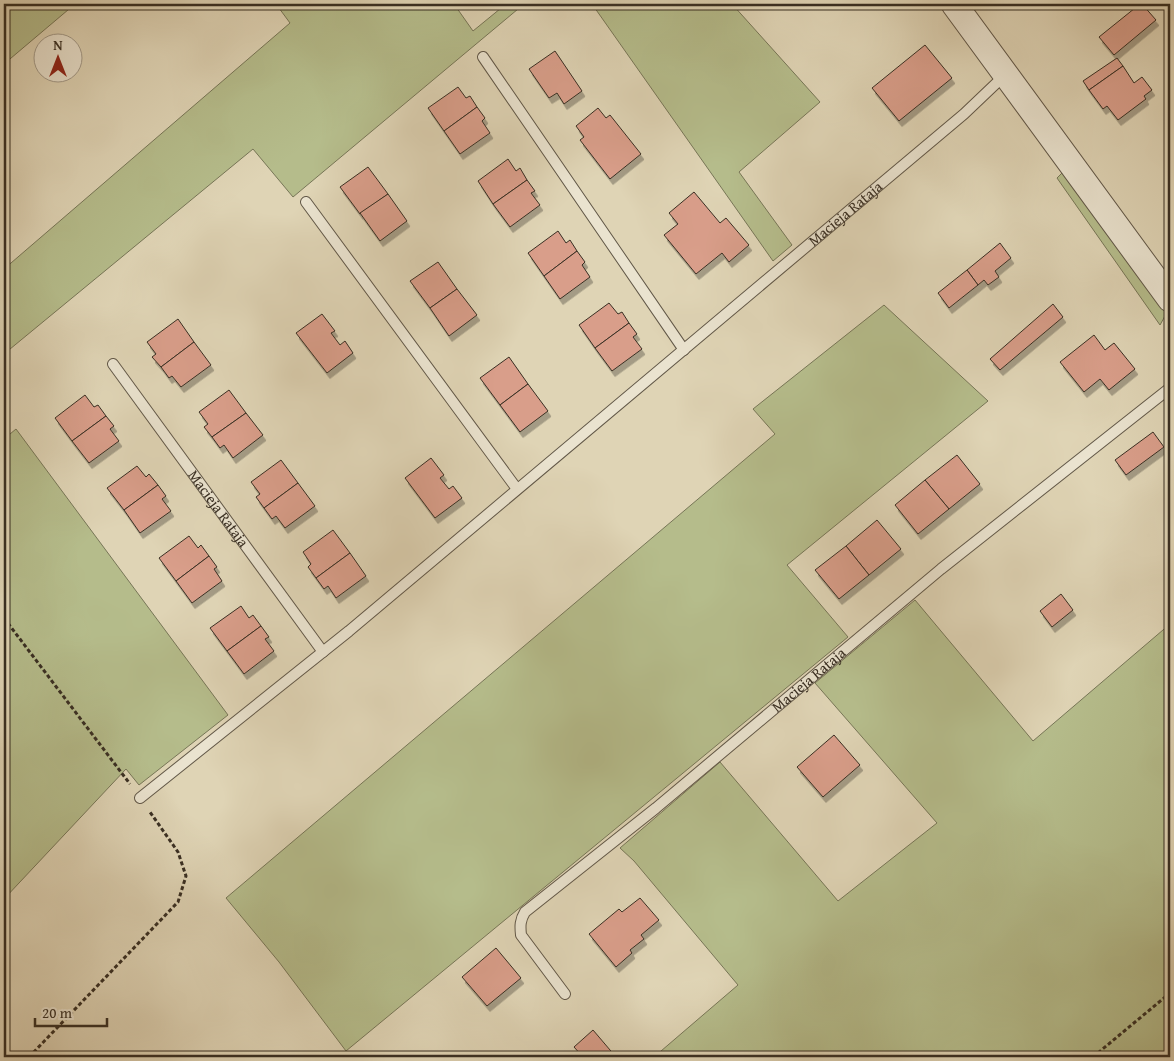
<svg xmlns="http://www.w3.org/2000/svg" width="1174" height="1061" font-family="'Gentium Book Plus',serif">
<defs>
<filter id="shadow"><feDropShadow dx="3" dy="5.5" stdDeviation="0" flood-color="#0004"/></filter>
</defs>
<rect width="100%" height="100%" fill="#dfd4b5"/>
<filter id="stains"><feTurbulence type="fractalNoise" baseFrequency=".004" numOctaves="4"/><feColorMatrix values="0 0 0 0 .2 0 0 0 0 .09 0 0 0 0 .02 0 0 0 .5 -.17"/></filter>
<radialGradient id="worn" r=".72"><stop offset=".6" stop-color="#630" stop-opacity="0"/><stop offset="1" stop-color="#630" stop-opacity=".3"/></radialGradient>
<g fill="#b5bc8b" stroke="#777657">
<polygon points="4,4 75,4 4,64"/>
<polygon points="276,4 454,4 473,31 506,4 524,4 293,197 253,149 4,354 4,269 290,23"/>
<polygon points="592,4 732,4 820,102 739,172 792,245 773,261"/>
<polygon points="1064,171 1165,310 1165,316 1160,325 1057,178"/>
<polygon points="884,305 988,401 787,565 848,637 346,1051 279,962 226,898 775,434 753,409"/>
<polygon points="16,429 228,715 139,785 126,769 4,899 4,439"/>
<polygon points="915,600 1033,741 1170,624 1170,1057 654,1057 738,985 634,861 620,848 720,762 838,901 937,823 815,683"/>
</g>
<g fill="#d99e8a" stroke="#392f23" filter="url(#shadow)">
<polygon points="1140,4 1142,4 1156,20 1114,55 1099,37"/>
<polygon points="925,45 952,78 899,121 872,88"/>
<polygon points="555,51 582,91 564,104 557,93 549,98 529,69"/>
<polygon points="1117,58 1123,66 1089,90 1083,81"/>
<polygon points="1123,66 1134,83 1142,77 1152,90 1144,96 1146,99 1118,120 1107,106 1103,109 1089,90"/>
<polygon points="458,87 466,98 470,96 477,107 444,131 428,108"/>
<polygon points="477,107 485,118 482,121 490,133 460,154 444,131"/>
<polygon points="598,108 606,118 610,115 641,154 610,179 580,140 584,137 576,126"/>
<polygon points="508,159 516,171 520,168 527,180 493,204 478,181"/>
<polygon points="368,167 388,194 360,214 340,187"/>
<polygon points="527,180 535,191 531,193 540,205 510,227 493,204"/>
<polygon points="694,192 720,223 726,218 749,245 729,262 722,253 696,274 664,235 678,224 669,213"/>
<polygon points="388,194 407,221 380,241 360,213"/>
<polygon points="558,231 566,243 570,240 577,251 544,276 528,253"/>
<polygon points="1000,243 1011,258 995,271 999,277 988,285 984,280 978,285 967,270"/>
<polygon points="577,251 585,262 582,265 590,277 560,299 544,276"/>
<polygon points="438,262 457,289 430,308 410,281"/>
<polygon points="967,270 978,285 949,308 938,293"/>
<polygon points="457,289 477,315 449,336 430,308"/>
<polygon points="609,303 618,314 622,312 629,323 595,348 579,325"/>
<polygon points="1053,304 1063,317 1000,370 990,359"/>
<polygon points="322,314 335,331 331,333 340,345 345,341 353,353 327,373 296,333"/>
<polygon points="178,319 194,342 161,367 152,357 156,354 147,342"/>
<polygon points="629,323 637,334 633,337 642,349 612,371 595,348"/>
<polygon points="1094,335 1105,350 1114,343 1135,369 1109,390 1100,379 1084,392 1060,362"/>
<polygon points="194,342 211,365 181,387 172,376 169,378 161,367"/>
<polygon points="509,357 528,384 500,405 480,378"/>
<polygon points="528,384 548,411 520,432 500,405"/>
<polygon points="229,390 246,413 212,437 204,427 208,424 199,412"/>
<polygon points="85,395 94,407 98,405 106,416 72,441 55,418"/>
<polygon points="246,413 263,435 233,458 224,445 220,448 212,437"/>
<polygon points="106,416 114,426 110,429 119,441 89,463 72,441"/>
<polygon points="1153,432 1164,447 1126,475 1115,460"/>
<polygon points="957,455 980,484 949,509 925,480"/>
<polygon points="431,458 444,475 440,478 449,489 453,486 462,498 435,518 405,478"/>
<polygon points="281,460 298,483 264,508 256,497 260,494 251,482"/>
<polygon points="137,466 146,477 149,474 158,485 124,510 107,488"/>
<polygon points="925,480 949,509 918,534 895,505"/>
<polygon points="298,483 315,506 285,528 276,516 272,519 264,508"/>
<polygon points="158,485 166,496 162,499 171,511 140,533 124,510"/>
<polygon points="877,520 901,549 869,575 846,546"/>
<polygon points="333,530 350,553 316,578 308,567 311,564 303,552"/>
<polygon points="189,536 198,548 201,545 209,556 176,581 159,558"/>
<polygon points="846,546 869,575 839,599 815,570"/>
<polygon points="350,553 366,576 336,598 328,586 324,589 316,578"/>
<polygon points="209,556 217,567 214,569 222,581 192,603 176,581"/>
<polygon points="1061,594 1073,610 1052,627 1040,611"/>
<polygon points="241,606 249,618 253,615 261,626 227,651 210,628"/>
<polygon points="261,626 269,637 265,639 274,651 244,674 227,651"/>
<polygon points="834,735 860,765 823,797 797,767"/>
<polygon points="640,898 659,920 641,935 644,939 630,950 632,953 616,967 589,934 619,909 622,912"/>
<polygon points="496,948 521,978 487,1006 462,977"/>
<polygon points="593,1030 616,1057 583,1057 574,1047"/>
</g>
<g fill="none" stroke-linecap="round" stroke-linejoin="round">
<defs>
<g id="service">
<polyline points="483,57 684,350"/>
<polyline points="306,202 517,489"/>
<path id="s1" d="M113 364 323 652"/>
<path id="s2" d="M140 798 349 631 964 114 1006 74"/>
<path id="s3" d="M565 994 521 935C520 926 520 920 525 912L656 808 941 569 1170 388"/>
</g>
<polyline id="tertiary" points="954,4 1170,299"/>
</defs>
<use href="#service" stroke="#625848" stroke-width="12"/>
<use href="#tertiary" stroke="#625848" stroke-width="27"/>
<g stroke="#392f23" stroke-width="3" stroke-dasharray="4 2.5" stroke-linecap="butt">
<polyline points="4,618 130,784"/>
<polyline points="29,1057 178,902 186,876 178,852 150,812"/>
<polyline points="1093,1057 1170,993"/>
</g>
<use href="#service" stroke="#eae3cf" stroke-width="10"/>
<use href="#tertiary" stroke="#eae3cf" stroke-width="25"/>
</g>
<g text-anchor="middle" stroke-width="5" stroke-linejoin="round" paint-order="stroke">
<g font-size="15" fill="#392f23" stroke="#eae3cf">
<text dy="5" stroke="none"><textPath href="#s2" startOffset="916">Macieja Rataja</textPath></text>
<text dy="5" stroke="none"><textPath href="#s1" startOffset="179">Macieja Rataja</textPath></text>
<text dy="5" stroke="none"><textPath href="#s3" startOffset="464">Macieja Rataja</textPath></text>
</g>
</g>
<rect width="1174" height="1061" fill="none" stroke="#dfd4b5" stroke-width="20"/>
<rect x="5" y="5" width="1164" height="1051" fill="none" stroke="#392f23" stroke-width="2.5"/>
<rect x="10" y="10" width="1154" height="1041" fill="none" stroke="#392f23"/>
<g transform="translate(58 58)"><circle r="24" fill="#eae3cf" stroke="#a39b8a"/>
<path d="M0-4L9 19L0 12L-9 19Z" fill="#8f2418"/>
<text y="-8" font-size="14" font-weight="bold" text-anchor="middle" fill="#392f23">N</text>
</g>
<path d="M35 1018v8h72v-8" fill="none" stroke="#392f23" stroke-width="2.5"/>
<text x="42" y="1018" font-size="15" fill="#392f23" stroke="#eae3cf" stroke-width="4" paint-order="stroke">20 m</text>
<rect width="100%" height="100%" filter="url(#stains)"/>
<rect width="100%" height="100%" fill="url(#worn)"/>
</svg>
